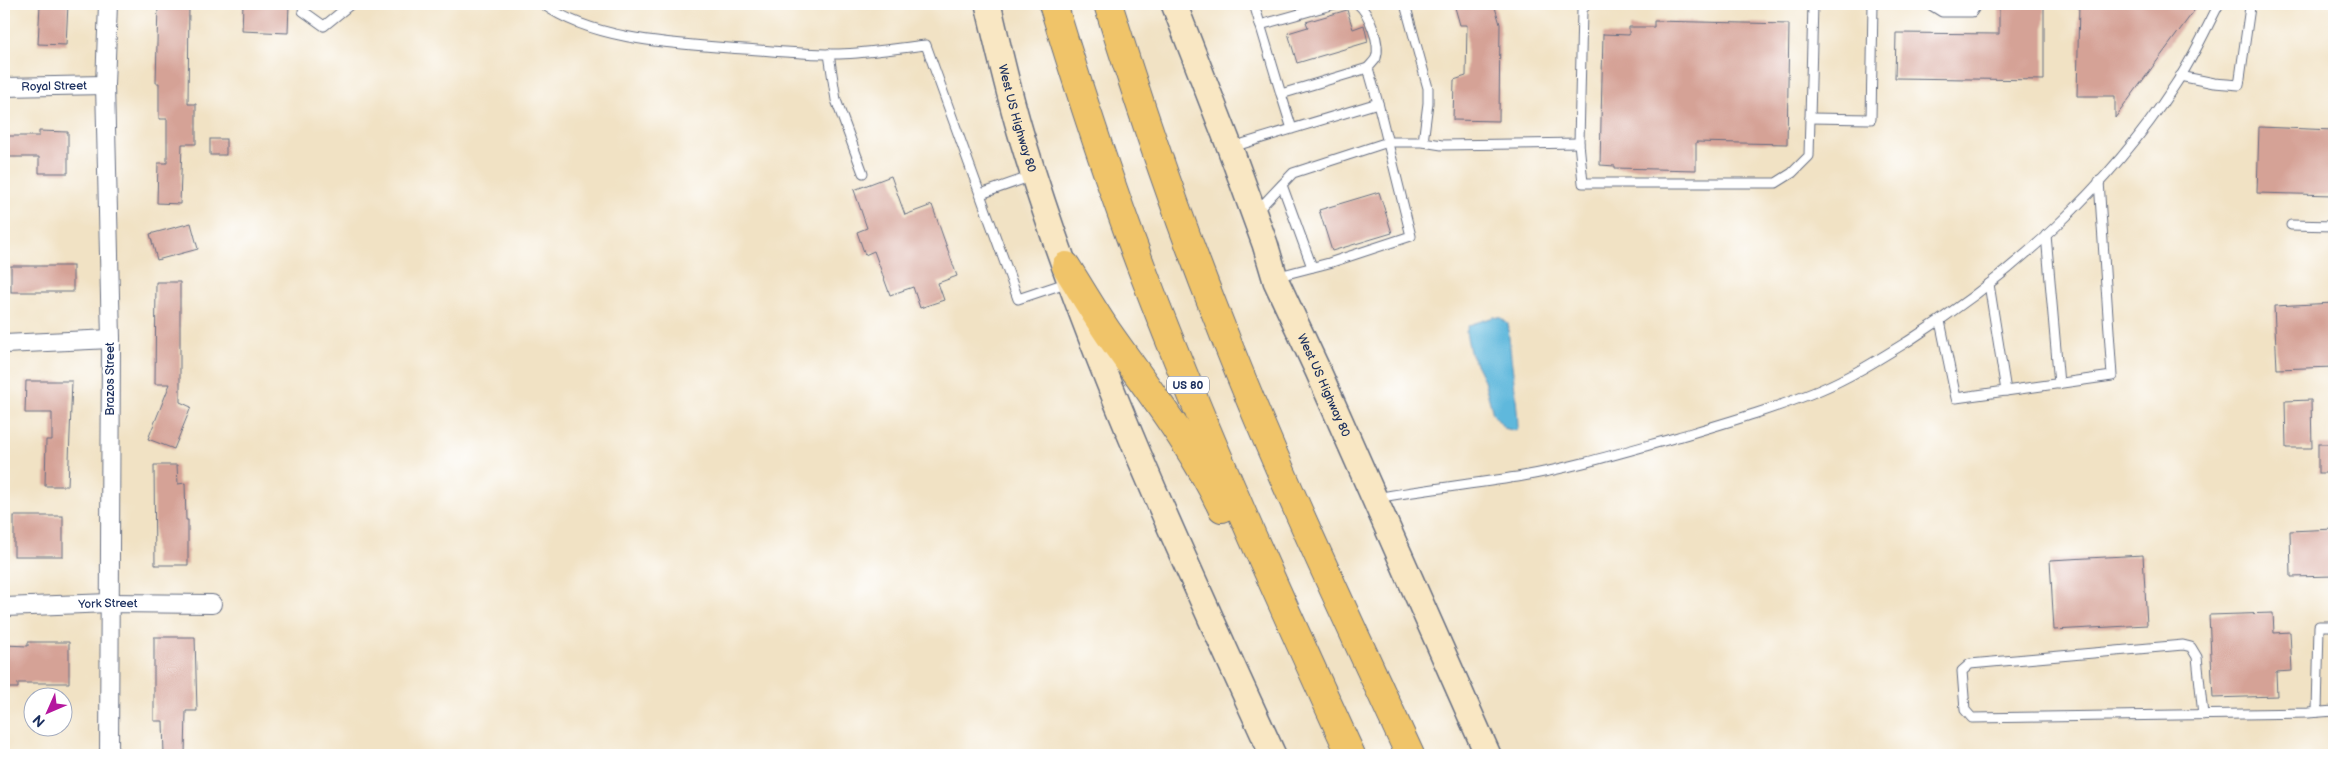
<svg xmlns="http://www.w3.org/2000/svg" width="2338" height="759" font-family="'Balsamiq Sans',sans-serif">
<rect width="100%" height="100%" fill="#fff"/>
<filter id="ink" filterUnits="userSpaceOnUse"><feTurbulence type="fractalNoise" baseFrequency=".02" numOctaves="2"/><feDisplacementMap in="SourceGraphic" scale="10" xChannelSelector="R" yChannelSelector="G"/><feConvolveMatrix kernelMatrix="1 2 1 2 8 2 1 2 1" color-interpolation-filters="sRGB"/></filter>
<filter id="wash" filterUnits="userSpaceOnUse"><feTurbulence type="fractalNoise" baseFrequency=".0096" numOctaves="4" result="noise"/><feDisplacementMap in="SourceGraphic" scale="20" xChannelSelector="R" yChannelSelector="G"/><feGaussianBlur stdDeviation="1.12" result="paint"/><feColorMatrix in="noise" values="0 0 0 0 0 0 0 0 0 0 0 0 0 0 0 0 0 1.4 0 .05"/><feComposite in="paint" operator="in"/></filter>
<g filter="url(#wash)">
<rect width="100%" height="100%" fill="#f1e2c4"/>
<path fill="#5fb8dc" stroke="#3d749d" d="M1494 317 1501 318 1508 324C1510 359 1517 393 1518 428L1515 431 1504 428 1493 414 1484 380 1470 352 1466 332 1469 325Z"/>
<g id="blocks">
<g fill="#d5a296">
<polygon points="40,4 68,4 66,45 38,44"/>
<polygon points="158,4 189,4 188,104 196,104 196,144 182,144 180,204 157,203 158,163 167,163 167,119 159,119 159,83 156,83"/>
<polygon points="243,4 289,4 288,33 242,31"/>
<polygon points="1454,4 1494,4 1500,24 1499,121 1453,120 1454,80 1466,76 1467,25 1460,25"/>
<polygon points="1999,4 2044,4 2044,80 1895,78 1896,33 1999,34"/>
<polygon points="2079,4 2199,4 2115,118 2115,96 2077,96"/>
<polygon points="1347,10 1353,29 1364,25 1368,42 1297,63 1288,33 1308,27 1306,22"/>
<polygon points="1654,21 1789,24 1787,144 1696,142 1696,170 1615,168 1615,166 1600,165 1603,34 1629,35 1629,27 1654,27"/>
<polygon points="2259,127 2334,130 2334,195 2257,193"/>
<polygon points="39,131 68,132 68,173 39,173 39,157 4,157 4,136 39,136"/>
<rect x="210" y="139" width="16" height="16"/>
<polygon points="891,176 905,215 932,205 957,276 938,283 944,300 920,308 913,287 890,295 874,251 865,255 857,232 867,228 854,190"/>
<polygon points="1379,192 1392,233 1332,251 1319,210"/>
<polygon points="191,223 198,249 157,260 150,234"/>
<rect x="11" y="266" width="62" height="26"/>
<polygon points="156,282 180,282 180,402 191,407 174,449 148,439 170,384 155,384"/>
<polygon points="2334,303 2334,367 2277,369 2274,306"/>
<polygon points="26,381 72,381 68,486 45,486 46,440 52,440 52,413 25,413"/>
<polygon points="2311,400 2312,448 2286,448 2285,401"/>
<rect x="2318" y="444" width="16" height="29"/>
<polygon points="154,465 177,465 178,484 185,483 186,520 188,520 188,565 155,565"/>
<rect x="14" y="516" width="49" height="40"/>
<polygon points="2334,529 2334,576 2291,577 2290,531"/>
<polygon points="2143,555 2147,625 2054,630 2050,560"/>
<polygon points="2273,613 2274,633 2290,632 2292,671 2276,672 2277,696 2213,698 2209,615"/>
<polygon points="154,637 195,637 197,711 186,711 185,755 164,755 163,721 154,721"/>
<polygon points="28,642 69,642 69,683 18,683 18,688 4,688 4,645 28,646"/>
</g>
</g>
</g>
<g filter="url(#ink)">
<use href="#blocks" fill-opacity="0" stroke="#666e82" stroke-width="1"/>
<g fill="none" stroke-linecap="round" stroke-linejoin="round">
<defs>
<g id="lane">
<path d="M543 4C595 42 682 44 744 49 776 51 808 55 839 54 868 53 898 48 926 45L1018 299 1069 282"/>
<polyline points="1254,4 1281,94"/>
<path d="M1358 4C1369 13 1381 44 1376 58 1374 62 1370 65 1368 68"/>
<polyline points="1405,4 1428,88 1428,103 1423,142"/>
<polyline points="1587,4 1582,10 1579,143 1583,183 1776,183 1792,173 1809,156 1813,4"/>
<polyline points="1929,4 1942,12 1972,12 1977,4"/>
<polyline points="303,11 324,26 351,4"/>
<polyline points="1260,25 1335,4"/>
<polyline points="829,54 836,100 863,173"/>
<polyline points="2180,76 2214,83 2239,85 2250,7 2247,4"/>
<polyline points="1810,118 1871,119 1873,4"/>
<polyline points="1232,147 1378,103 1368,68 1281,94 1292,129"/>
<polyline points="1282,185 1312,267"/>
<polyline points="981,194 1032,176"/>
<polyline points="1256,212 1293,173 1388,142 1423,142 1442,145 1579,143"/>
<polyline points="2291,225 2334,226"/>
<polyline points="2046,235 2059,384"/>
<polyline points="1275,277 1329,263 1411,236 1378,103"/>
<polyline points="1989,284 2006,391"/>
<polyline points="1940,321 1956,398 2112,376 2099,181"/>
<path d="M1376 498C1425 489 1474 484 1523 476 1575 467 1627 451 1678 437 1725 423 1774 409 1820 390 1851 377 1881 358 1910 340 2013 274 2108 188 2175 85 2192 60 2205 31 2219 4"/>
<polyline points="2317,712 2319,626 2334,626"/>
<polyline points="2203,715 2197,657 2191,647 2183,645 1970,664 1962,671 1965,710 1972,718 2308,713 2334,711"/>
</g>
<g id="street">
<polyline points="108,4 105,85 111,339 109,755"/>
<path id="s1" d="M4 87 105 85"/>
<polyline points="4,344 111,339"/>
<path id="s2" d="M4 607 110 603 212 604"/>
</g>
<g id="secondary">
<path id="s3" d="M988 4C999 50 1009 96 1023 141 1087 353 1181 554 1273 755"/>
<path id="s4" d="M1174 4 1230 148 1265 244 1276 281 1318 371 1488 755"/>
</g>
<g id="highway">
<path d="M1053 4C1081 96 1111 188 1145 277 1207 439 1279 598 1351 755"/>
<path d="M1108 4C1141 110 1177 216 1218 319 1275 467 1344 611 1410 755"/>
<path d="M1066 266C1080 288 1094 312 1109 334 1149 391 1192 445 1222 508"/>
</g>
</defs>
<use href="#lane" stroke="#666e82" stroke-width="11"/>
<use href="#street" stroke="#666e82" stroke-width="20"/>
<use href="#secondary" stroke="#666e82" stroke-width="28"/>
<use href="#highway" stroke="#666e82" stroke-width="30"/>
<use href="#lane" stroke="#fff" stroke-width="9"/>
<use href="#street" stroke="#fff" stroke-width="18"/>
<use href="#secondary" stroke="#f9e7c3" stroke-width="25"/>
<use href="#highway" stroke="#f0c469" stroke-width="28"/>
</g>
</g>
<g text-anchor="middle" stroke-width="5" stroke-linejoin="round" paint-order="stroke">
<rect fill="#fff" stroke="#5f6d8e" stroke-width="1" x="1167" y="376.5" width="42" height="17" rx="4"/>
<g font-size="11" font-weight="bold" fill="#1b2f5e">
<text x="1188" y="389">US 80</text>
</g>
<g font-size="12" fill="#1b2f5e" stroke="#fff">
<text dy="4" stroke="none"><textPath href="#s1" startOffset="50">Royal Street</textPath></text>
<text dy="4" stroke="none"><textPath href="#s3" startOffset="118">West US Highway 80</textPath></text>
<text transform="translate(110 379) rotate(-90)" y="4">Brazos Street</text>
<text dy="4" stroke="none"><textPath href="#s4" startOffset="410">West US Highway 80</textPath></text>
<text dy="4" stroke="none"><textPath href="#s2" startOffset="104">York Street</textPath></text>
</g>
</g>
<rect width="2338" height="759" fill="none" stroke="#fff" stroke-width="20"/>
<g transform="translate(48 712) rotate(225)"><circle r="24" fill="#ffffff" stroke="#a4acbf"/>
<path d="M0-4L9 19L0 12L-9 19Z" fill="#b5179e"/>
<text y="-8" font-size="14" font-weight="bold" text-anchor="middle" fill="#1b2f5e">N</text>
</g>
</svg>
